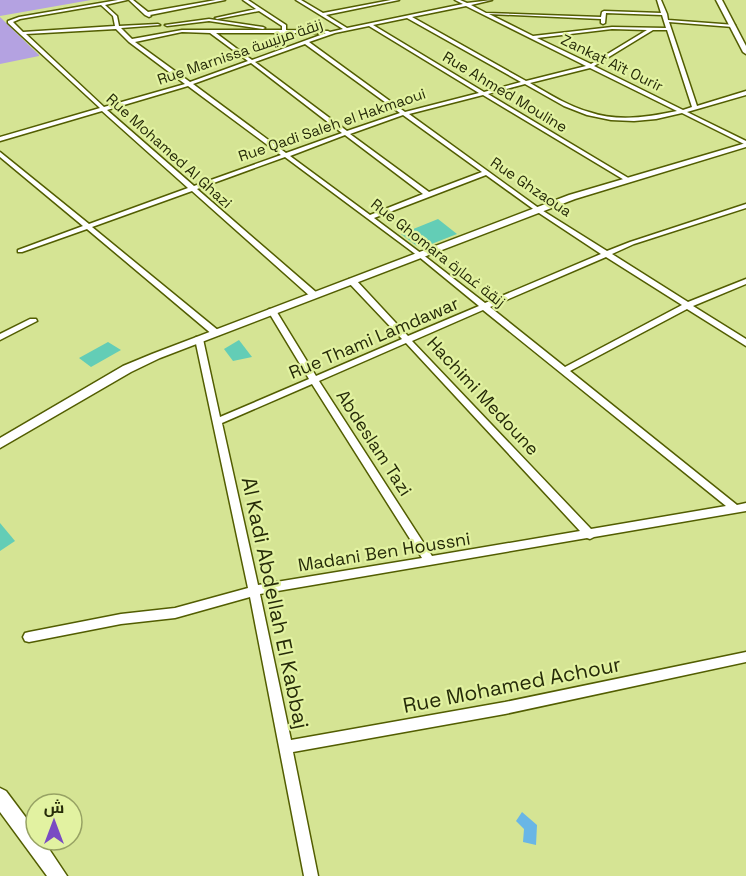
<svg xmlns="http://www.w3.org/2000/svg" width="746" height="876" font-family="'Space Grotesk',Cairo,sans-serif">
<rect width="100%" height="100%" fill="#d5e494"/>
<g fill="#b4a2e1">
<polygon points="0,0 91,0 0,16"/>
<polygon points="0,17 39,55 39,56 0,64"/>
</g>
<polygon fill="#69b6e6" points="522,812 537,825 536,845 523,842 524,829 516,821"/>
<g fill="#63cdb6">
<polygon points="438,219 457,234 424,247 417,246 401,234"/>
<polygon points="239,340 252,357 233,361 224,349"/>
<polygon points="108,342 121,350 91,367 79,358"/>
<polygon points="0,523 15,541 0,551"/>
</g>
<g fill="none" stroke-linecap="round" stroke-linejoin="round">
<defs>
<g id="minor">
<path d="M118 0H127L105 5 117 16 119 26 158 24 160 25 121 28 132 39 182 30H282V26L259 11 217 19 215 18 256 9 243 0H248L286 25V30L328 31 330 32 343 29 296 0H301L323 13 391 0H399L326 15 347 28 463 4 455 0H460L467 3 492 0 471 5 486 13 601 17 602 12 604 11 661 13 657 0H661L667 14 668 20 735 25 733 27 669 22 697 106 746 91V95L687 112 746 141V145L682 113 656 119 634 121 611 120 587 115 564 106 525 84 488 94 630 179V181H626L483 95 409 114 540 209 607 251 630 242 746 204V208L634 244 612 254 688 302 746 279V284L693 306 746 339V346L687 309 570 371 737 505 746 503V511L594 537 590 539 587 538 260 594 291 740 505 702 746 652V662L505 714 293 752 318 876H304L250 597 175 618 121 624 29 642 25 641 23 637 25 633 29 632 121 614 175 608 248 588 195 339 196 337H202L203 339 220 417 309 379 268 311 269 309H275L316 376 402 339 349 283V279H355L408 336 479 306 418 256 285 157 197 189 317 293V297H311L192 191 92 227 219 331 220 333 219 335H213L87 229 22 252H18V250L83 226 0 157V152L89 224 188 188 102 111 0 141V137L100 108 8 23V21L19 17ZM101 5 113 16 115 26 23 32 13 22 20 19ZM466 6 586 66 526 81 412 17ZM606 13 662 15 666 28 612 27 533 36 489 14 601 19V23L603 24 605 23ZM407 18 521 82 484 92 373 25ZM369 26 479 93 405 112 309 42 335 33ZM116 29 129 42 185 84 104 107 26 34ZM612 29 647 30 591 64 537 38ZM653 30H667L692 107 683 110 594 66ZM182 32 210 33 248 61 190 82 135 42ZM216 33H326L252 60ZM305 44 400 113 347 131 255 62ZM251 63 342 133 286 153 193 84ZM590 68 677 111C648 117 618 122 589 112 568 106 549 94 530 83ZM188 86 281 155 194 186 107 110ZM403 115 482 172 429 192 350 134ZM345 135 423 194 370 215 290 156ZM486 175 536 211 601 254 485 303 422 254 374 218ZM606 257 682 305 565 367 490 307ZM483 310 726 506 591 529 412 341ZM406 343 580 531 432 556 319 381ZM312 384 422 558 258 585 222 423Z"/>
<polygon points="129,0 133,0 148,12 216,0 225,0 150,15 151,16 149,17 145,15"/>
<polygon points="209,19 263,27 265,28 263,29 209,21 167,26 165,25"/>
<polygon points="30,319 36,319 37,321 0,340 0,334"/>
</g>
<g id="major">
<polygon points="716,0 722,0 746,46 746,54 743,52"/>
<polygon points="746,143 746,147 575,199 160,358 131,372 0,448 0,438 123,366 152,354 569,195"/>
<polygon points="0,788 6,791 36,831 36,840 43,840 67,876 47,876 0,812"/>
</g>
</defs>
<use href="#minor" stroke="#525d01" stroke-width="3"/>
<use href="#major" stroke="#525d01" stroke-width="3"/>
<use href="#minor" fill="#fff" fill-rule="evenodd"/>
<use href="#major" fill="#fff" fill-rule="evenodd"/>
</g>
<g text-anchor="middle" stroke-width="4.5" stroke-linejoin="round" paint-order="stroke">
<g font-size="15" fill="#262b09" stroke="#e2f2a1">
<text transform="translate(240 52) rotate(-19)" y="5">Rue Marnissa زنقة مرنيسة</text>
<text transform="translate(612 63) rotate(26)" y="5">Zankat Aït Ourir</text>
<text transform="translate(505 92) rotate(31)" y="5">Rue Ahmed Mouline</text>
<text transform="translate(332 125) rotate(-19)" y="5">Rue Qadi Saleh el Hakmaoui</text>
<text transform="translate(169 151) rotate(42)" y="5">Rue Mohamed Al Ghazi</text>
<text transform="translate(531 187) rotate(34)" y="5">Rue Ghzaoua</text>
<text transform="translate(438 253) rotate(38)" y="5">Rue Ghomara زنقة غمارة</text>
</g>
<g font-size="18" fill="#262b09" stroke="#e2f2a1">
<text transform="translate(374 338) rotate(-23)" y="6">Rue Thami Lamdawar</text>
<text transform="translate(483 396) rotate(47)" y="6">Hachimi Medoune</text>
<text transform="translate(374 443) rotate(57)" y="6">Abdeslam Tazi</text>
<text transform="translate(384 552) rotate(-9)" y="6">Madani Ben Houssni</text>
</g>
<g font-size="21" fill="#262b09" stroke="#e2f2a1">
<text transform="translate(275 603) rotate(78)" y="7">Al Kadi Abdellah El Kabbaj</text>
<text transform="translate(512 685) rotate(-11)" y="7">Rue Mohamed Achour</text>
</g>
</g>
<g transform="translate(54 822)"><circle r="28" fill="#e2f2a1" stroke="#97a264" stroke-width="1.5"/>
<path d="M0-4.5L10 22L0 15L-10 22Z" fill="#794bc3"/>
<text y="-9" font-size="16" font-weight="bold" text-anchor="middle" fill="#262b09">ش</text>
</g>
</svg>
